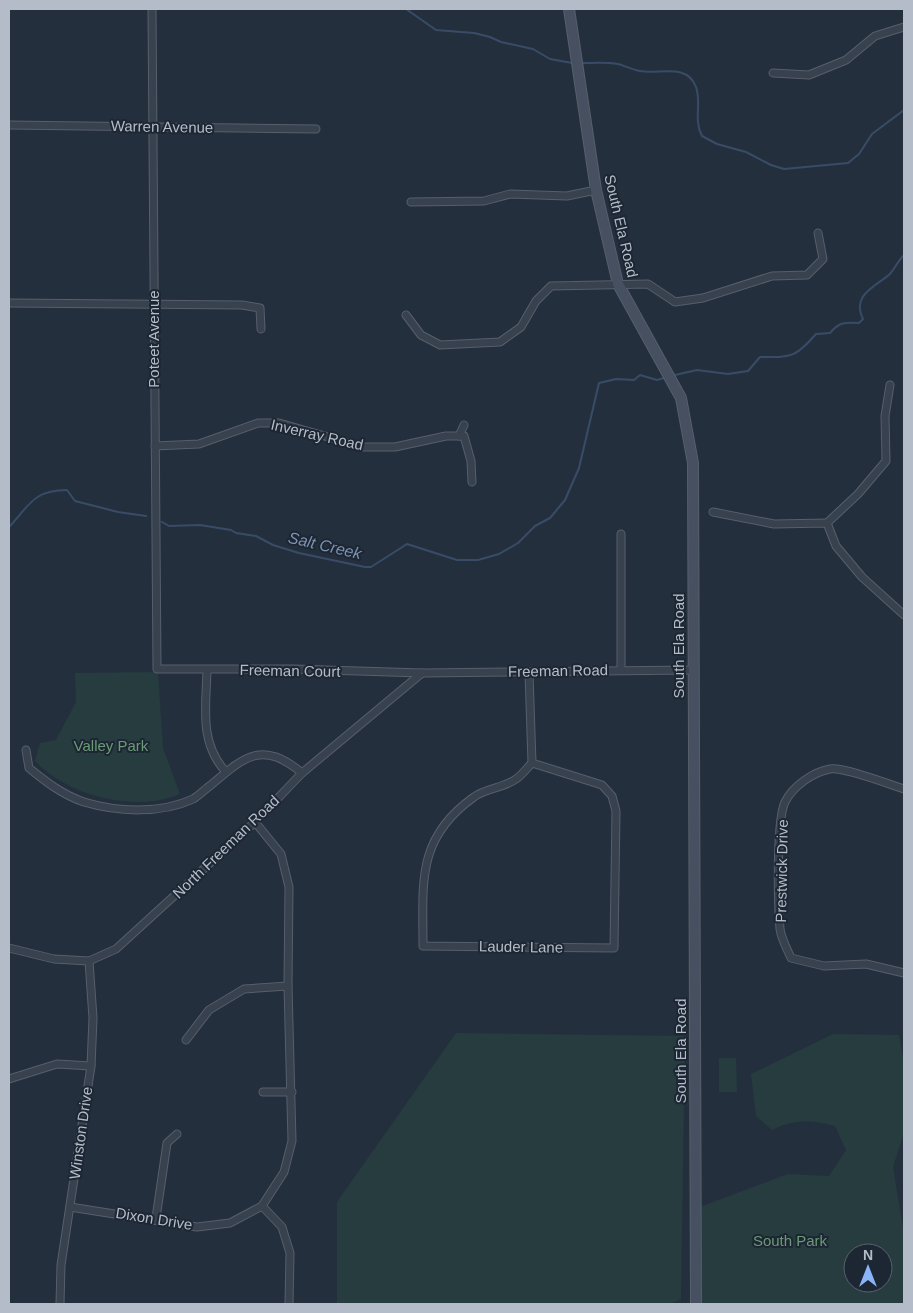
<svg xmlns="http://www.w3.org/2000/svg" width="913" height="1313" font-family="Arial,sans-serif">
<rect width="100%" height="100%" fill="#242f3e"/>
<g fill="#263c3f" fill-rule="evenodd">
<path d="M158 672 163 748 180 794C172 797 162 800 154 801 112 806 64 791 35 761L40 743 56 740 76 702 75 673Z"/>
<polygon points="456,1033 685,1036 681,1299 670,1304 337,1304 337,1202"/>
<path d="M833 1034 899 1035 904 1063V1133L893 1167 904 1234V1304H702L700 1207 788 1174 829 1176 846 1150 835 1126C811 1120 795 1119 772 1130L756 1116 751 1074ZM853 1253H883V1283H853Z"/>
<polygon points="719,1058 736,1058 737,1092 719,1092"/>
</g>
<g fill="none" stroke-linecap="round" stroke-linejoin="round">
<g stroke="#394c67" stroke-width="2">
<polyline points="406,9 436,30 474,33 490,37 501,42 533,49 550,59 572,63"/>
<path d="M583 63C594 63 607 62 618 64 625 66 633 70 640 71 658 75 687 62 696 87 702 104 693 119 702 136L717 144 746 152 771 165 784 169 848 163 859 154 872 134 904 110"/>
<path d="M675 375 697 370 728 374 748 371 760 357C792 357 795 358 816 334L830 333C839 322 845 322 859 323L863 319C851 295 875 287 890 274 895 268 898 261 904 255"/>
<polyline points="162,522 169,526 200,525 231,530 236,533 256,536 273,545 299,553 365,567 371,567 407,544 457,560 478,560 499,554 518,543 535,526 550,518 565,500 579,468 599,383 616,379 634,380 640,375 657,380 664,378"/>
<path d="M9 527C29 506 33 490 67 490L75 501 118 512 146 516"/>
</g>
<defs>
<g id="street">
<polyline points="152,9 157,669 294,669 422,673 694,670"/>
<polyline points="773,73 809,75 846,60 875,36 904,27"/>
<polyline points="9,125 316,129"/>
<polyline points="411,202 484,201 510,194 567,196 596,190"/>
<polyline points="9,303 242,305 260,308 261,329"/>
<polyline points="406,315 421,335 440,345 500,342 521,327 536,301 551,286 648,284 675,302 703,298 772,276 807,275 823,259 818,233"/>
<polyline points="459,436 464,425"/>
<polyline points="155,446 199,444 258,423 279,423 363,447 395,447 446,436 464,436 471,461 472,482"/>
<polyline points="713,512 774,524 827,523 836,546 862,577 904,615"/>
<polyline points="827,523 858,494 886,461 885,416 890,385"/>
<path d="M207 670C206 707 199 743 226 772"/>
<polyline points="621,670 621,534"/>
<polyline points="529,673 532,763"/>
<path d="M26 750 29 768C46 782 63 795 84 802 117 812 161 814 193 799 199 796 205 789 211 785 245 756 262 740 302 773"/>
<path d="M532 763 602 785 612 796 616 811 614 948 423 946C423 883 416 838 474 797 486 788 504 788 516 779 522 775 527 768 532 763Z"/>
<path d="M904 789C888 784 845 767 830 769 813 772 793 786 785 802 776 821 778 905 780 929 781 938 787 949 791 958L824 966 866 964 904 973"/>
<polyline points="9,948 54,959 89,961 116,949 255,822 302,773 422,673"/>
<polyline points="186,1040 209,1010 244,989 288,986"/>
<polyline points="9,1079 57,1064 91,1066"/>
<polyline points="263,1092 292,1092"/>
<polyline points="262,1206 282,1227 290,1253 289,1304"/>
<polyline points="70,1207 197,1227 230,1223 262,1206 284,1172 292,1141 288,986 289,887 281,854 255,822"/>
<polyline points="156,1218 167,1143 177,1134"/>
<polyline points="60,1304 61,1265 91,1066 93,1018 89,961"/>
</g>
<polyline id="secondary" points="569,9 596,190 618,284 681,398 693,463 696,1304"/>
</defs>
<use href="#street" stroke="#565f6c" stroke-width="9"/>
<use href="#secondary" stroke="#565f6c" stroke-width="12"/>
<use href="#street" stroke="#38414e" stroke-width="7"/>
<use href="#secondary" stroke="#465061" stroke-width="10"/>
</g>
<g text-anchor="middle" stroke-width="4" stroke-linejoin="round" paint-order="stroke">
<g font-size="15" fill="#b4bcc9" stroke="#1d2633">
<text transform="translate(162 127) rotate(1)" y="5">Warren Avenue</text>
<text transform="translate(621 226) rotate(77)" y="5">South Ela Road</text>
<text transform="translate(154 339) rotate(-90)" y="5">Poteet Avenue</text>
<text transform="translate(317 435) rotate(13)" y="5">Inverray Road</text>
<text transform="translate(679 646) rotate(-90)" y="5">South Ela Road</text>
<text transform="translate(290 671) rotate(1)" y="5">Freeman Court</text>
<text transform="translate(558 671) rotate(-1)" y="5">Freeman Road</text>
<text transform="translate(226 847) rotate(-44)" y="5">North Freeman Road</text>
<text transform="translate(782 871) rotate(-89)" y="5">Prestwick Drive</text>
<text transform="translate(521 947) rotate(1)" y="5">Lauder Lane</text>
<text transform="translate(681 1051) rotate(-90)" y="5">South Ela Road</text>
<text transform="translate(81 1133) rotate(-82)" y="5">Winston Drive</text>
<text transform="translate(154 1219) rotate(9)" y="5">Dixon Drive</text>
</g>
<g font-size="15" fill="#6b9a76" stroke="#1d2633">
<text x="111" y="751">Valley Park</text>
<text x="790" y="1246">South Park</text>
</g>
<g font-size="16" font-style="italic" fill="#7c92b1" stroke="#1d2633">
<text transform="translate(325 545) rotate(13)" y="6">Salt Creek</text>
</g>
</g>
<rect width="913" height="1313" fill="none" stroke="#b4bcc9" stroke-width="20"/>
<g transform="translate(868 1268)"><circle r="24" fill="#1d2633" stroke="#59626f"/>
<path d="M0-4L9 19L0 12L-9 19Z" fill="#8ab4f8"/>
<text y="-8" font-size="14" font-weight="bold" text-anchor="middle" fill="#b4bcc9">N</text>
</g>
</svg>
